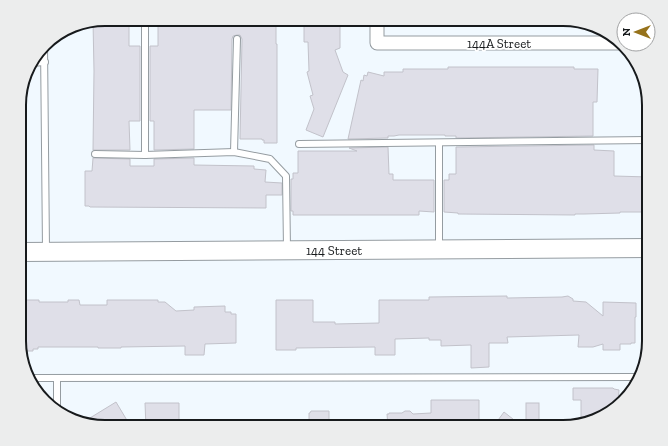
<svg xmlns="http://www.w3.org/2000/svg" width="668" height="446" font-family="'Zilla Slab',serif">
<rect width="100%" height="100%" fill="#f1f9ff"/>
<g fill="#dfdfe8" stroke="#c2c2ca">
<polygon points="105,19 129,19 129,46 140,46 140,121 129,121 130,150 93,150 94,71 93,21"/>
<polygon points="158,19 276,19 276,44 277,44 277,143 264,143 264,140 262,140 262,139 240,139 242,39 240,35 237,35 233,36 232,39 231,110 194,110 194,149 154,150 154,121 150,121 150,46 158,46"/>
<polygon points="304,19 340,19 340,48 335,50 343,72 348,75 323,137 306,130 314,109 310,96 313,95 307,72 309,71 308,42 304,42"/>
<polygon points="448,67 574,67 574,69 598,69 597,102 593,102 593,136 456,138 456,136 445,136 445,135 399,135 394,136 388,136 388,138 348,139 361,80 363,81 364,75 367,76 368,72 384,76 384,72 403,72 403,69 448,69"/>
<polygon points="594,145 594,150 614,151 614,176 649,177 649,212 620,212 620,213 584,214 575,214 575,215 458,214 458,213 444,212 444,180 449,180 449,174 456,174 456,147"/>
<polygon points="388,147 389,174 393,174 393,180 434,180 434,212 419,211 419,215 293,215 293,211 291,211 291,179 293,179 293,173 298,173 298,151 357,151 349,148"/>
<polygon points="93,158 130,159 130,166 154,166 154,159 194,158 194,165 254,166 254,169 266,170 265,182 282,183 282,195 266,195 266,208 90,207 89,206 85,206 85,171 92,171"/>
<polygon points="507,296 507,298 562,297 568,296 573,299 573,301 586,302 603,316 603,302 636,303 636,317 635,317 635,343 631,343 631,344 620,344 620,350 603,350 603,344 593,347 578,347 579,335 507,337 508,343 489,343 489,367 471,368 471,345 441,346 441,340 429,340 429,338 395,339 395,355 375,355 375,347 296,348 296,350 276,350 276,300 313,300 313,322 335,322 335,324 379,323 379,300 429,300 429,297"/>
<polygon points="26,300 39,300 39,302 68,302 68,300 79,300 80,305 107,305 107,300 158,300 158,302 165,302 176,311 194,310 194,307 225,306 225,312 231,312 231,314 236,314 236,343 205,344 204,355 185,355 185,346 121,347 121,348 98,348 98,347 38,347 38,349 33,349 33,351 20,351 20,303 26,303"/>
<polygon points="573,388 613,388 614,389 619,390 618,404 606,416 581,423 581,400 573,400"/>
<polygon points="431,400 479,400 479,427 388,427 387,414 389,414 389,413 402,413 405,411 410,411 413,414 431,413"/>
<polygon points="116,402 131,427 105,427 85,421"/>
<polygon points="145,403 179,403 179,427 146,427"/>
<rect x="526" y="403" width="13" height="17"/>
<polygon points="311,411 329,411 329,427 309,427 309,413 310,413"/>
<polygon points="504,412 523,427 493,427"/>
</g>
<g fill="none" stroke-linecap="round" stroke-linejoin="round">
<defs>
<g id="service">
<polyline points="145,19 145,155 234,152 270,159 286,176 287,249"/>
<polyline points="44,45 46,250"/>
<polyline points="31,63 45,62"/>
<polyline points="439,143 439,248"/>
<polyline points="299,144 649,140"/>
<polyline points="234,152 237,39"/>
<polyline points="95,154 145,155"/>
<polyline points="28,378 638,377"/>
<polyline points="57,378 57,413"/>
</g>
<polyline id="minor" points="377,19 377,43 620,43"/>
<polyline id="secondary" points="20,252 649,248"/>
</defs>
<use href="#service" stroke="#959ca1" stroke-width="8"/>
<use href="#minor" stroke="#959ca1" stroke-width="15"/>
<use href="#secondary" stroke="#959ca1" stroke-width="20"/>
<use href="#service" stroke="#fff" stroke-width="6"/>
<use href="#minor" stroke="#fff" stroke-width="13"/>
<use href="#secondary" stroke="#fff" stroke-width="18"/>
</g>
<g text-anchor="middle" stroke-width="3.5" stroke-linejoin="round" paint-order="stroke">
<g font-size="13" fill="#171a1c" stroke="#fff">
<text x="499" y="48">144A Street</text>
<text x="334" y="255">144 Street</text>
</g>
</g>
<path d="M0 0H668V446H0ZM105 26H563A79 79 0 0 1 642 105V341A79 79 0 0 1 563 420H105A79 79 0 0 1 26 341V105A79 79 0 0 1 105 26Z" fill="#eceded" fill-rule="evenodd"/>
<path fill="none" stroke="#171a1c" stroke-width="2" d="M105 26H563A79 79 0 0 1 642 105V341A79 79 0 0 1 563 420H105A79 79 0 0 1 26 341V105A79 79 0 0 1 105 26Z"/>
<g transform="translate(636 32) rotate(270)"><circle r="19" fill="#ffffff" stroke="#a2a3a4"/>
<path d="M0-3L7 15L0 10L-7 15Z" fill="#96721b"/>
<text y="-6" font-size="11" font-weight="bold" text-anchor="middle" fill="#171a1c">N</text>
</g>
</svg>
